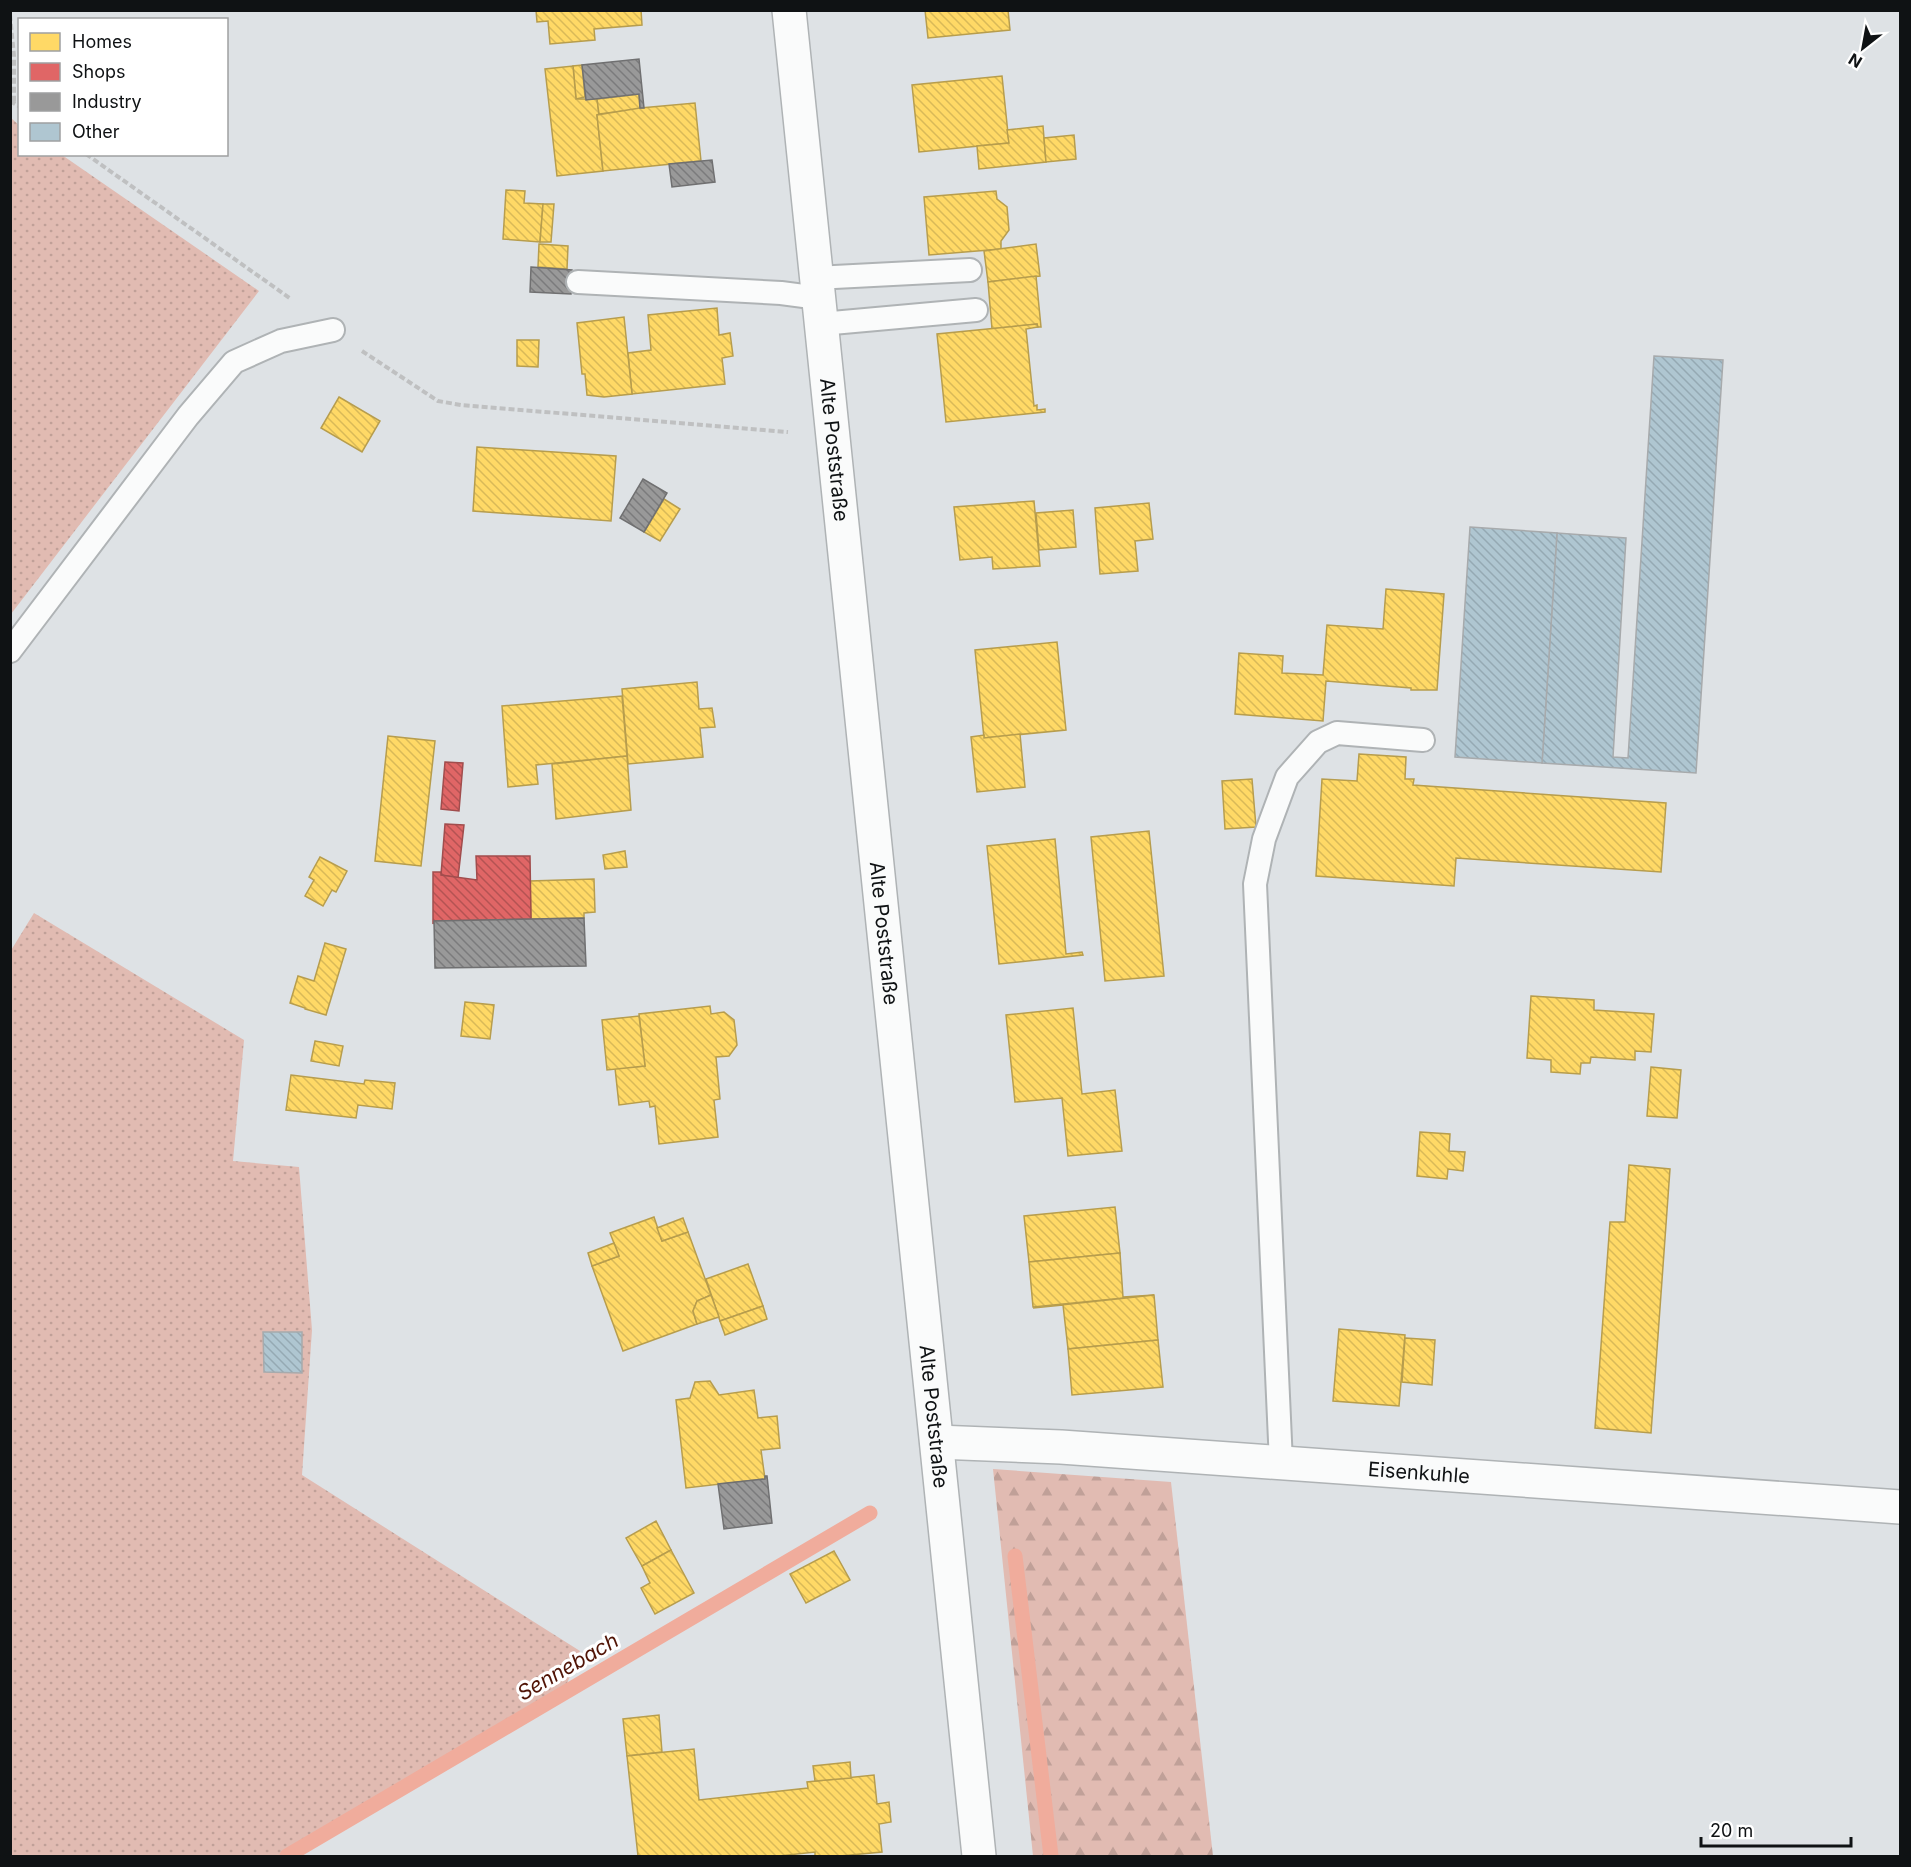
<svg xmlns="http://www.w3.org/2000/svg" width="1911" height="1867" font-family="Inter,sans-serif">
<defs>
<pattern id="grass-dots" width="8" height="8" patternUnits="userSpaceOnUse" patternTransform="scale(1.5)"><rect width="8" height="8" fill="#e1bbb2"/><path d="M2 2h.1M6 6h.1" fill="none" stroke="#c0a098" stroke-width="1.8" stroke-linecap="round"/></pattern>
<pattern id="forest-firs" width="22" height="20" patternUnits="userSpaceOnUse" patternTransform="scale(1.5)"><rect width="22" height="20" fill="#e1bbb2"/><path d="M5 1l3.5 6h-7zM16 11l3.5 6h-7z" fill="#c0a098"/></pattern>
<pattern id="homes-back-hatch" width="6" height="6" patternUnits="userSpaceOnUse" patternTransform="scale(1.5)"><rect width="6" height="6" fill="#ffd966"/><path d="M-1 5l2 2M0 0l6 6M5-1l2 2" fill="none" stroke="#d9b958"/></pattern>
<pattern id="shops-back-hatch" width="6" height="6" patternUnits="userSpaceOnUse" patternTransform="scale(1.5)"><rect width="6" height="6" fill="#e06666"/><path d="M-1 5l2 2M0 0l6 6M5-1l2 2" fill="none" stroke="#b45353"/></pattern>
<pattern id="industry-back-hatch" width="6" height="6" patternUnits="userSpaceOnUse" patternTransform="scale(1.5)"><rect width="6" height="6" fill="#999"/><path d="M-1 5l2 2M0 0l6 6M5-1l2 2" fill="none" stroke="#7b7b7c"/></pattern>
<pattern id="building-back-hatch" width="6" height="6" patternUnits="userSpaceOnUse" patternTransform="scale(1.5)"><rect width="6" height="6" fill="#afc6d1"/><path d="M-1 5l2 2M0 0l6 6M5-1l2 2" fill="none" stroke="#95a9b3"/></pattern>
</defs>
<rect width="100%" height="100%" fill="#dee2e5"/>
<g fill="url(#grass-dots)">
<polygon points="11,118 19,125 20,154 62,155 259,291 11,614"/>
<polygon points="34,913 244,1040 233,1161 299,1167 312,1330 302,1475 580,1651 564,1691 280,1856 11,1856 10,952"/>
</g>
<polygon fill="url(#forest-firs)" points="993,1469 1171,1482 1213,1856 1033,1856"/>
<g fill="url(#homes-back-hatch)" stroke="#b79d4d" stroke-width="1.5">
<polygon points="536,10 641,10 642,25 594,29 595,40 550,44 548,21 537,22"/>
<polygon points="925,10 1008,10 1010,30 928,38"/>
<polygon points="582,65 585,97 576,99 573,66"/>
<polygon points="573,66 576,99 597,99 599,114 597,115 603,171 557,176 545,69"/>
<polygon points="1002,76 1009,143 919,152 912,85"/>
<polygon points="639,94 640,109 599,114 597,99"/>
<polygon points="695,103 701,161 603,171 597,115 640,108"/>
<polygon points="1043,126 1046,162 979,169 977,146 1009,143 1007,130"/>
<polygon points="1074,135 1076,159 1046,162 1044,138"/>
<polygon points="506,190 525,191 524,203 543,204 540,242 503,239"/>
<polygon points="996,191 997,199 1007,207 1009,230 1001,241 1001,249 929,255 924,197"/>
<polygon points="543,204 554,204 551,242 540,242"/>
<polygon points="539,244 568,246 567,269 538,267"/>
<polygon points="1036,244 1040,276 988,282 984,251"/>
<polygon points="1036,276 1041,327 1037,327 1037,324 992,329 988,282"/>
<polygon points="717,308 719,335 730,333 733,356 722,358 725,384 632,394 628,353 651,350 648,315"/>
<polygon points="624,317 632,394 604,397 587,395 585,374 582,374 577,323"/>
<polygon points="1037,324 1038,327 1026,329 1034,406 1037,405 1037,410 1045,409 1045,412 946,422 937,334"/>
<polygon points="517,340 539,340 538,367 517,366"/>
<polygon points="339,397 380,421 362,452 321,428"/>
<polygon points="477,447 616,456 611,521 473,511"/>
<polygon points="664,499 680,509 660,541 644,532"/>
<polygon points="1034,501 1040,566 993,569 992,557 960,560 954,507"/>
<polygon points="1149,503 1153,539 1135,541 1138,571 1100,574 1095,508"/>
<polygon points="1073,510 1076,547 1039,550 1036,513"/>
<polygon points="1386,589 1444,594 1437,690 1411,690 1411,688 1326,681 1323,721 1235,714 1239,653 1283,656 1282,673 1323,675 1327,625 1383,629"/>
<polygon points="1057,642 1066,730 984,738 975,650"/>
<polygon points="697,682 699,709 712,708 715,727 700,728 703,757 628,764 622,689"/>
<polygon points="622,696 627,756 536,765 538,784 508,787 502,706"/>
<polygon points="1020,734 1025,787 977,792 971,737 984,735 984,738"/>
<polygon points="388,736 435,741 421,866 375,861"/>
<polygon points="1359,754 1406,757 1405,779 1414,779 1413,785 1666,803 1661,872 1456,858 1454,886 1316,876 1322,779 1357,781"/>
<polygon points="627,756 631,810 556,819 552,764"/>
<polygon points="1252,779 1256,827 1225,829 1222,781"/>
<polygon points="1149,831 1164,976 1105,981 1091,837"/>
<polygon points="1055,839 1066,954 1082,952 1083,955 999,964 987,846"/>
<polygon points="625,851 627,867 605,869 603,855"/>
<polygon points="320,857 347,871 336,892 332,890 323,906 305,896 314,880 309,877"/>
<polygon points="594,879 595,912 584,913 584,918 531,919 530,881"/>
<polygon points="325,943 346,949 326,1015 305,1009 305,1008 290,1003 298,976 314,981"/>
<polygon points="1531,996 1594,1000 1594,1010 1654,1014 1651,1052 1635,1051 1635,1060 1591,1057 1590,1063 1581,1063 1580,1074 1551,1072 1551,1060 1527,1058"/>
<polygon points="465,1002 494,1005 490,1039 461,1036"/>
<polygon points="710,1006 711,1014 724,1012 734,1020 737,1045 729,1056 716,1057 720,1099 714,1100 718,1137 659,1144 655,1106 650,1107 649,1101 619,1105 615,1068 645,1066 639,1014"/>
<polygon points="1073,1008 1082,1094 1115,1090 1122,1151 1068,1156 1062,1098 1015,1102 1006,1015"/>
<polygon points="639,1016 645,1066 607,1070 602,1020"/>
<polygon points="315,1041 343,1046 339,1066 311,1061"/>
<polygon points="1651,1067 1681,1070 1677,1118 1647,1116"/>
<polygon points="291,1075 364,1084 365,1080 395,1083 392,1109 358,1105 356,1118 286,1110"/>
<polygon points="1420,1132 1450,1134 1449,1151 1465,1152 1463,1171 1448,1169 1447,1179 1417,1176"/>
<polygon points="1629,1165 1670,1169 1651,1433 1595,1428 1610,1222 1625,1222"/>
<polygon points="1115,1207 1120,1253 1029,1262 1024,1216"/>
<polygon points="654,1217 662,1241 688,1232 711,1295 697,1301 693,1311 697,1324 623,1351 592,1266 619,1256 610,1233"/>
<polygon points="683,1218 688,1232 662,1241 657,1228"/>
<polygon points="614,1243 619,1256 592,1266 588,1253"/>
<polygon points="1120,1253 1123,1297 1154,1295 1033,1307 1029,1262"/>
<polygon points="748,1264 763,1306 720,1321 706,1279"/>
<polygon points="711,1295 719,1317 697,1324 693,1311 697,1301"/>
<polygon points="1154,1295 1158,1340 1068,1349 1063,1305 1033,1308"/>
<polygon points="763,1306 767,1319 725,1335 720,1321"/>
<polygon points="1339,1329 1405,1335 1399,1406 1333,1401"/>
<polygon points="1405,1338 1435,1340 1432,1385 1402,1382"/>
<polygon points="1158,1340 1163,1387 1072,1395 1068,1349"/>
<polygon points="710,1381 719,1395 754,1390 758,1418 777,1416 780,1448 761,1450 765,1479 686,1488 676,1400 690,1398 695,1382"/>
<polygon points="656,1521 671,1550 642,1566 626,1538"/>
<polygon points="671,1550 694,1593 655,1614 641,1588 650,1583 642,1566"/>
<polygon points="834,1551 850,1580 806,1603 790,1574"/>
<polygon points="659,1715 662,1752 627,1756 623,1719"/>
<polygon points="694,1749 699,1800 808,1788 807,1782 874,1775 877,1804 889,1802 891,1822 879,1824 882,1852 840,1856 815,1856 815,1852 779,1856 638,1856 627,1756"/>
<polygon points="850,1762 851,1778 815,1781 813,1766"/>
</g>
<g fill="url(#shops-back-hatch)" stroke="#a14d4d" stroke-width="1.5">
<polygon points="445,762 463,763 459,811 441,809"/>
<polygon points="445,824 464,825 458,878 441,875"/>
<polygon points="476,856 530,856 531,919 434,921 433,924 433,872 441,872 441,875 477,880"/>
</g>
<g fill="url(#industry-back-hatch)" stroke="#707071" stroke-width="1.5">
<polygon points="639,59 644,108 640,108 639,94 586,100 582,65"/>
<polygon points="712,160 715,182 672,187 669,164"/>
<polygon points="531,267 572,270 571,294 530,292"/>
<polygon points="643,479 667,493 644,532 620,518"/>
<polygon points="584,918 586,966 435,968 434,921"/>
<polygon points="765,1476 767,1476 772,1523 724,1529 718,1484 765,1479"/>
</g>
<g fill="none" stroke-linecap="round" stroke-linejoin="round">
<g stroke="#f0ac9c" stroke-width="15">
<polyline points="1015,1556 1051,1856"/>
<polyline points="287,1856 870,1513"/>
</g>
</g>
<g fill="url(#building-back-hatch)" stroke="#a7aaac" stroke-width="1.5">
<polygon points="1654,356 1723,360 1696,773 1542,763 1557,533 1626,538 1613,757 1628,758"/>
<polygon points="1470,527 1557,533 1542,763 1455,757"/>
<polygon points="263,1332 302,1332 302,1373 264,1372"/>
</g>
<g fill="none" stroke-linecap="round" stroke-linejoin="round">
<defs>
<g id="service">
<polyline points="815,278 970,270"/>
<polyline points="578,282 781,293 819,298"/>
<polyline points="821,324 976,310"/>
<polyline points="10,651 188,416 234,362 281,341 333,330"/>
<polyline points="1281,1463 1255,884 1264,839 1287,777 1318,742 1337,733 1423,740"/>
</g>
<g id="minor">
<path id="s1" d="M789 10 979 1856"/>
<path id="s2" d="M937 1442 1061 1447 1900 1507"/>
</g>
</defs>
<use href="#service" stroke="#afb3b5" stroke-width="26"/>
<use href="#minor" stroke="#afb3b5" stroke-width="36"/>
<g stroke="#bfc0c1" stroke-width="4" stroke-dasharray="6 3" stroke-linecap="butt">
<polyline points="10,15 14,56 14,104"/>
<polyline points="10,101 20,107"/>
<polyline points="86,154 291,299"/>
<polyline points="362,351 438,401 461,405 788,432"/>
</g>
<use href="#service" stroke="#fafbfb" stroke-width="22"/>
<use href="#minor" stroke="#fafbfb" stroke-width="33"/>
</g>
<g text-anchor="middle" stroke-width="6" stroke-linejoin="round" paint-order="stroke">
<g font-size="20" fill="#0f1214" stroke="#fff">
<text dy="7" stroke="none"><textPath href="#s1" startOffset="442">Alte Poststraße</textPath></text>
<text dy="7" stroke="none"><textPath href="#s1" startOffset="928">Alte Poststraße</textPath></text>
<text dy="7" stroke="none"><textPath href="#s1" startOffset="1414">Alte Poststraße</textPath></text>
<text dy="7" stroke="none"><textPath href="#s2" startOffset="483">Eisenkuhle</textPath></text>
</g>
<g font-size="21" font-style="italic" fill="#501406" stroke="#fff">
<text transform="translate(568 1667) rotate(-30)" y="7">Sennebach</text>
</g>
</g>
<rect width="1911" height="1867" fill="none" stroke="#0f1214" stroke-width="24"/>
<rect x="18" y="18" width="210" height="138" fill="#ffffff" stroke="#9fa0a1" stroke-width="1.5"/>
<rect x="30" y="33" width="30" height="18" fill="#ffd966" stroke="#9fa0a1" stroke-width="1.5"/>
<text x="72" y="48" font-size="18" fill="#0f1214">Homes</text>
<rect x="30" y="63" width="30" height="18" fill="#e06666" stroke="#9fa0a1" stroke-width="1.5"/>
<text x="72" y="78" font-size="18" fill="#0f1214">Shops</text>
<rect x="30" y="93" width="30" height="18" fill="#999999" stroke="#9fa0a1" stroke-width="1.5"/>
<text x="72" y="108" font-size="18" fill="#0f1214">Industry</text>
<rect x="30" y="123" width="30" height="18" fill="#afc6d1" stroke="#9fa0a1" stroke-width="1.5"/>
<text x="72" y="138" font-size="18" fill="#0f1214">Other</text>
<g transform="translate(1863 48) rotate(211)" stroke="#ffffff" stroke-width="4.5" paint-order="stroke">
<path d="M0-4.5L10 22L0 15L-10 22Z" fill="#0f1214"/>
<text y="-9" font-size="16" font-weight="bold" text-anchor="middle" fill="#0f1214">N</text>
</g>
<path d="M1701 1837v9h150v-9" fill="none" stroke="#0f1214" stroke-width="3"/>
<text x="1710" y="1837" font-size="18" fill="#0f1214" stroke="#ffffff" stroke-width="4.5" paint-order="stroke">20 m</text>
</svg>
